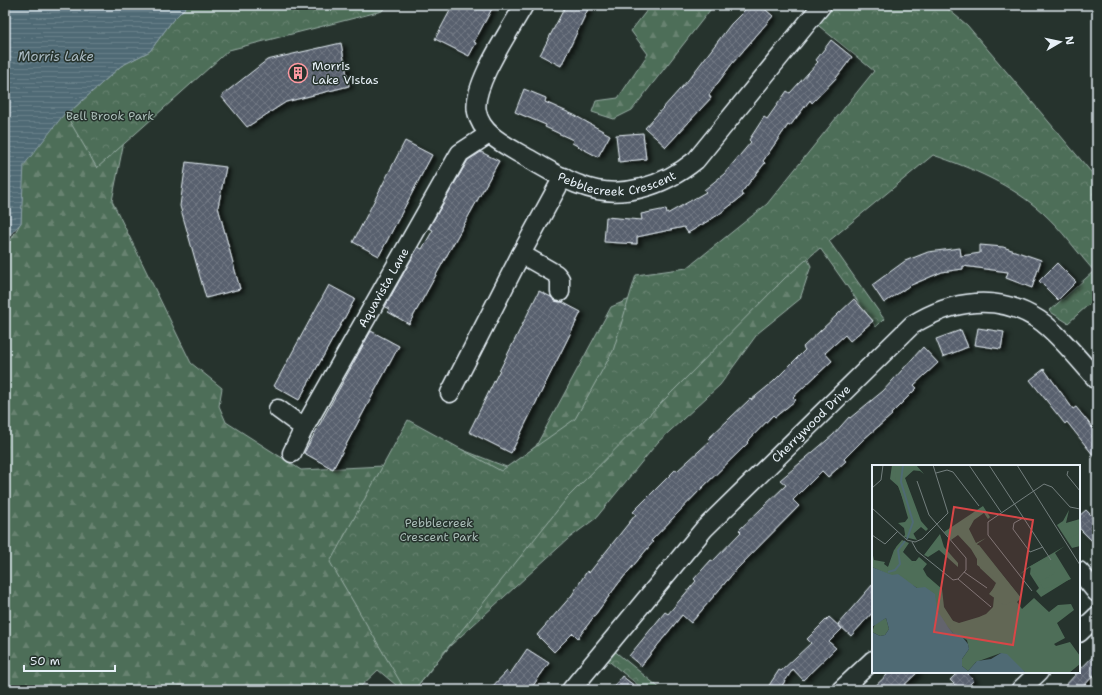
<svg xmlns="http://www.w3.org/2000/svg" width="1102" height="695" font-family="'Shantell Sans',sans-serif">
<defs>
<pattern id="forest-firs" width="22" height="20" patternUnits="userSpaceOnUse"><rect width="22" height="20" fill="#4e6e58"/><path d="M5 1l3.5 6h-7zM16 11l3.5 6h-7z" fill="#688371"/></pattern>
<pattern id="park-crowns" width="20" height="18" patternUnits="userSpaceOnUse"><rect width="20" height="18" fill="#4e6e58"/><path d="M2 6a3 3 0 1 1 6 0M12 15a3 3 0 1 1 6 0" fill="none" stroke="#688371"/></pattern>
<pattern id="water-rules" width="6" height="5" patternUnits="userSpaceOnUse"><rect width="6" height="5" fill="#4f6a74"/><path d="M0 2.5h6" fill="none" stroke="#688089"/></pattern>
<pattern id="building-cross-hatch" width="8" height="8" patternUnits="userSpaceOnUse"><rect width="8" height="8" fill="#59616e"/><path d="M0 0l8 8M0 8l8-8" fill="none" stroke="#717883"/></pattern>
<filter id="shadow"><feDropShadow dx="4.5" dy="2.5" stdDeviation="2" flood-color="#0009"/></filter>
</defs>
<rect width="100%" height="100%" fill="#26332d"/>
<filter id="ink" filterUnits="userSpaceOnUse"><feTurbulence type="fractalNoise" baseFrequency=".025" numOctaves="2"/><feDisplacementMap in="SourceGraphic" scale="8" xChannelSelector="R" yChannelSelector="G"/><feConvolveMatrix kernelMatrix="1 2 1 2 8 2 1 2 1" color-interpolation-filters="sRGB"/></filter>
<g filter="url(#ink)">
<g fill="url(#forest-firs)" stroke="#9bb0a8">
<polygon points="172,5 326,5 191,66 126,131 112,201 191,363 222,388 219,406 226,422 301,470 383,466 417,432 509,468 536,446 611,307 793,230 811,266 800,299 758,333 720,385 658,442 596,518 568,539 451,645 414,690 402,690 378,670 357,690 5,690 5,251 21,222 23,165 62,112"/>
<polygon points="651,5 714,5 632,110 614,119 592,112 596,101 618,98 648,54 631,31"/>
</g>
<g fill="url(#park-crowns)" stroke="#9bb0a8">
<polygon points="188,5 387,5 382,11 229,50 97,168 65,113 73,109 121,66 150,51 172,21"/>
<path d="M828 5H943L967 25 1097 179V297L1068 323 1049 311 1094 271C1077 252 1062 230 1043 213 1012 185 972 168 933 155L829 241 884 319 876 327 820 248 785 278 568 497 414 690H405L330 562 408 420 501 471 575 419 613 351 636 275 687 268 767 204 874 71 814 22Z"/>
<polygon points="612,649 662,690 644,690 605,658"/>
</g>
<polygon fill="url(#water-rules)" stroke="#8ca0a9" points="5,5 188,5 172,21 150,51 121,66 73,109 65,113 24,165 21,223 5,240"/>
<g fill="url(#building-cross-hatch)" stroke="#e8f1f8" filter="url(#shadow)">
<polygon points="453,5 494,5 474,42 476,43 469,56 435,39"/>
<polygon points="566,5 590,5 561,66 540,55"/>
<polygon points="750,5 760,5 773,16 731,65 709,95 711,98 666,147 645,128 689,79 731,24"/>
<polygon points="831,40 852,57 837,77 812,103 810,100 790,126 788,125 763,161 765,163 741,193 743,196 718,215 688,233 684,227 637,237 637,244 604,242 606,217 642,220 641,214 666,209 667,214 706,192 704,190 724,174 751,142 749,140 764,117 767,119 787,91 790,93 818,62 816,60"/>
<polygon points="341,43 349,86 286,102 247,127 221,96 267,60"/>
<polygon points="524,89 546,98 545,102 574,115 610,135 598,157 572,143 573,140 545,127 546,125 515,112"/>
<polygon points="643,133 646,159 619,162 616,135"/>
<polygon points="405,141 432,155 379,256 353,242"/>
<polygon points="481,152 499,161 409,324 388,312 389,309 385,307 418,247 422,249 433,230 429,228 468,160"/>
<polygon points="186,162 226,167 218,207 240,289 206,298 180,206"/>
<polygon points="980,245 1003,247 1041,260 1032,288 1006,278 1008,272 963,266 963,269 942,272 909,286 884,303 872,285 905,261 928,252 960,248 961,256 980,253"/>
<polygon points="1057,263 1076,282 1058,300 1039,281"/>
<polygon points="329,285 355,299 299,400 274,386"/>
<polygon points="539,291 551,297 555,301 562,302 581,312 511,453 469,432"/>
<polygon points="854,299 873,321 850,341 845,335 825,353 832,361 793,397 796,400 775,417 773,415 747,442 748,443 699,491 651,541 653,542 618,584 578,638 573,633 554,652 537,635 572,595 587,571 589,573 612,544 636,514 633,512 675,470 677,471 710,441 708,439 750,399 751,400 773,382 805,350 803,347"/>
<polygon points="978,328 1004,332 1001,349 975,345"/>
<polygon points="961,330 968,347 943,357 936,339"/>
<polygon points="371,331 399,346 333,469 304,453"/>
<polygon points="923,347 938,363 914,385 917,388 891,414 892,415 865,438 844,459 846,461 828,477 822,471 793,500 799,506 736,570 691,623 682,615 641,666 629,656 665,612 668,614 696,581 694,579 711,560 713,561 741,532 739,530 786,485 780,480 833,435 849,417 850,418 883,391"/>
<polygon points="1044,369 1073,409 1076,407 1097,433 1097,460 1067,422 1065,424 1030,380"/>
<polygon points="1086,510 1097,521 1097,546 1079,528 1079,516"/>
<polygon points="873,584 873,612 851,636 838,624"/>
<polygon points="829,617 842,629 829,642 836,648 803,680 793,669 779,690 766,690 779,670 781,671 811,643 807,639"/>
<polygon points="527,649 549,663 530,690 489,690 507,671 510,674"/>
<polygon points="1097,652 1097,672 1080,690 1061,690"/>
<polygon points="890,672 918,672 899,690 871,690"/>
<polygon points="958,672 966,672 974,680 964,690 960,690 950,680"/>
<polygon points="622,676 640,690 611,690"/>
</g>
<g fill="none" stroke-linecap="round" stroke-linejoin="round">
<defs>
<g id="minor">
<path id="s1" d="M524 5C511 29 471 86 477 112 481 134 505 145 524 156 542 166 560 178 580 185 620 201 664 186 696 160L822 5"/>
<polyline points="521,254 556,274 560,279 560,292"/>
<polyline points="450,393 521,254 563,177"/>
<polyline points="278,409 304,428"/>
<path id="s2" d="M292 453 304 428 457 158 460 153 489 134"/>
<polyline points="1079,571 1097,593"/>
<polyline points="1079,633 1097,616"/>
<path id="s3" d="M571 690 704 529 912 325C952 300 998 293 1039 320 1057 332 1082 363 1097 380"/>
<polyline points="841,690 873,660"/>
<polyline points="1020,690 1039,672"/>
</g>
</defs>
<use href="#minor" stroke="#e8f1f8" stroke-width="21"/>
<use href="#minor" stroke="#26332d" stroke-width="18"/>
</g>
</g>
<defs>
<symbol id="building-ring" viewBox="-11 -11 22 22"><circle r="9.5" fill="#26332d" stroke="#ff9aa2" stroke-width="1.5"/><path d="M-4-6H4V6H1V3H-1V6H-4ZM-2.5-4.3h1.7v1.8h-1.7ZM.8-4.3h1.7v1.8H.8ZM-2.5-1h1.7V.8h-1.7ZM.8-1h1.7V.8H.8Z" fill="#ff9aa2"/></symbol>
</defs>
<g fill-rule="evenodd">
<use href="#building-ring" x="287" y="62" width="22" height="22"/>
</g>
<g text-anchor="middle" stroke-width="3" stroke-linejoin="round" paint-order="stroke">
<g font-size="12" fill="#e8f1f8" stroke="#26332d" text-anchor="start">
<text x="312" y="70">Morris<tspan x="312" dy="14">Lake Vistas</tspan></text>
</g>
<g font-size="12" fill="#aabdb8" stroke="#26332d">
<text x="110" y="120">Bell Brook Park</text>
<text x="439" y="527">Pebblecreek<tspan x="439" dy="14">Crescent Park</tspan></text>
</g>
<g font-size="12" fill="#e8f1f8" stroke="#26332d">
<text dy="4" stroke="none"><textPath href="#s1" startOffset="286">Pebblecreek Crescent</textPath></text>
<text dy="4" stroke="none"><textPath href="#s2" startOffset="189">Aquavista Lane</textPath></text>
<text dy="4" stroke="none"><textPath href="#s3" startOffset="359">Cherrywood Drive</textPath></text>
</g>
<g font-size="13" font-style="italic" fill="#abbbc3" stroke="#26332d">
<text x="56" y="61">Morris Lake</text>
</g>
</g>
<g transform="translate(872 465)">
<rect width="208" height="208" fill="#26332d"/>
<path d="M20 0H41L43 4 33 13 49 56 56 64 54 66 49 62 41 69H33L32 63 26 58 33 57 36 53 27 22 18 14ZM68 69 72 82 86 98V102L67 85 56 92 52 90ZM30 77 34 79 31 87 40 96H48L51 109 79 155 87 158 107 152 114 149 121 142 122 132 119 128 124 118 108 103 103 81 107 80 149 133 145 137 150 144 162 133 177 147 186 140 199 139 202 145 185 158 193 173 182 179 184 181 198 177 208 191V199L197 208H154L129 188 104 197 96 206 90 201V194L97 184 95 175 81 168 72 158 53 126 0 102V86L2 95 13 97 12 99 16 102 22 85ZM159 101 198 114 169 132 164 126 167 123 158 109ZM14 153 17 164 13 170 8 171 0 167 3 159Z" fill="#4e6e58"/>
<path d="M23 0H44L52 9 48 6 38 5 32 11 48 59 41 68 45 75 32 72 36 62V47L24 16ZM111 41 118 52 116 54 112 48 102 55 97 64 104 78 114 73 105 79 149 133 132 140 117 129 125 119 120 110 105 100V94L99 84 86 70 79 75 72 67ZM197 45 194 58 208 54V81L200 83 185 60 191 56ZM30 75 37 78 28 91 39 102 47 92 55 99 51 104 55 111 70 124 72 142 83 159 76 162 65 145 62 128 52 122 45 123 32 112 15 106 24 82ZM193 81 183 88 199 114 172 124 158 102 147 110 155 103Z" fill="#4e6e58"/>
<path d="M202 56 208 68 195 74 187 62ZM173 93 183 108 171 115 159 101Z" fill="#4e6e58"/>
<path d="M0 102 20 110 26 109 45 123 53 122 63 129 65 145 76 162 81 168 88 169 96 179 97 184 90 194V201L96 206 105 196 119 194 129 188 135 189 154 208H0V167L8 171 13 170 17 164 14 153 0 162Z" fill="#4f6a74"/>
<path fill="none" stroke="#4f6a74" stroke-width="2" d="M31 0 29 17 41 57 35 74M16 107 23 105 28 99 26 85 33 76"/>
<path fill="none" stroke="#747f7e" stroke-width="1" d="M97 0 129 47M117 0 179 95M145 0 208 100M196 6 195 10 208 26M64 8 75 5 81 7 107 41M0 23 9 15 11 0M0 43 35 75 43 77 50 74 76 48 61 0M151 53 142 58 141 64 158 87 171 82M0 70 13 79 26 66M40 77 45 86 81 115 86 114 94 105V93L57 50 45 16M92 107 115 123M86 114 119 142M160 126 116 70V57L172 19 180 22 198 42 208 44"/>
<path fill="#d94647" fill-opacity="0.15" stroke="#d94647" stroke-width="2" d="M82 42 161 55 141 180 62 167Z"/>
<rect width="208" height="208" fill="none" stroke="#e8f1f8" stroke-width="2"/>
</g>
<rect width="1102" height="695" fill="none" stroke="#26332d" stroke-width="20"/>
<rect x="10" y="10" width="1082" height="675" fill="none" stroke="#e8f1f8" stroke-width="1.5" filter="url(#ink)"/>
<g transform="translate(1060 42) rotate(81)" stroke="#26332d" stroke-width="3" paint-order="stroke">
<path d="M0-3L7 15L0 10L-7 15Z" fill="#e8f1f8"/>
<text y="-6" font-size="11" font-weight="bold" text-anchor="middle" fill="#e8f1f8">N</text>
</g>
<path d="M24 665v6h91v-6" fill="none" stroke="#e8f1f8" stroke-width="2"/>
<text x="30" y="665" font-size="12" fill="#e8f1f8" stroke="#26332d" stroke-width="3" paint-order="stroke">50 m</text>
</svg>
